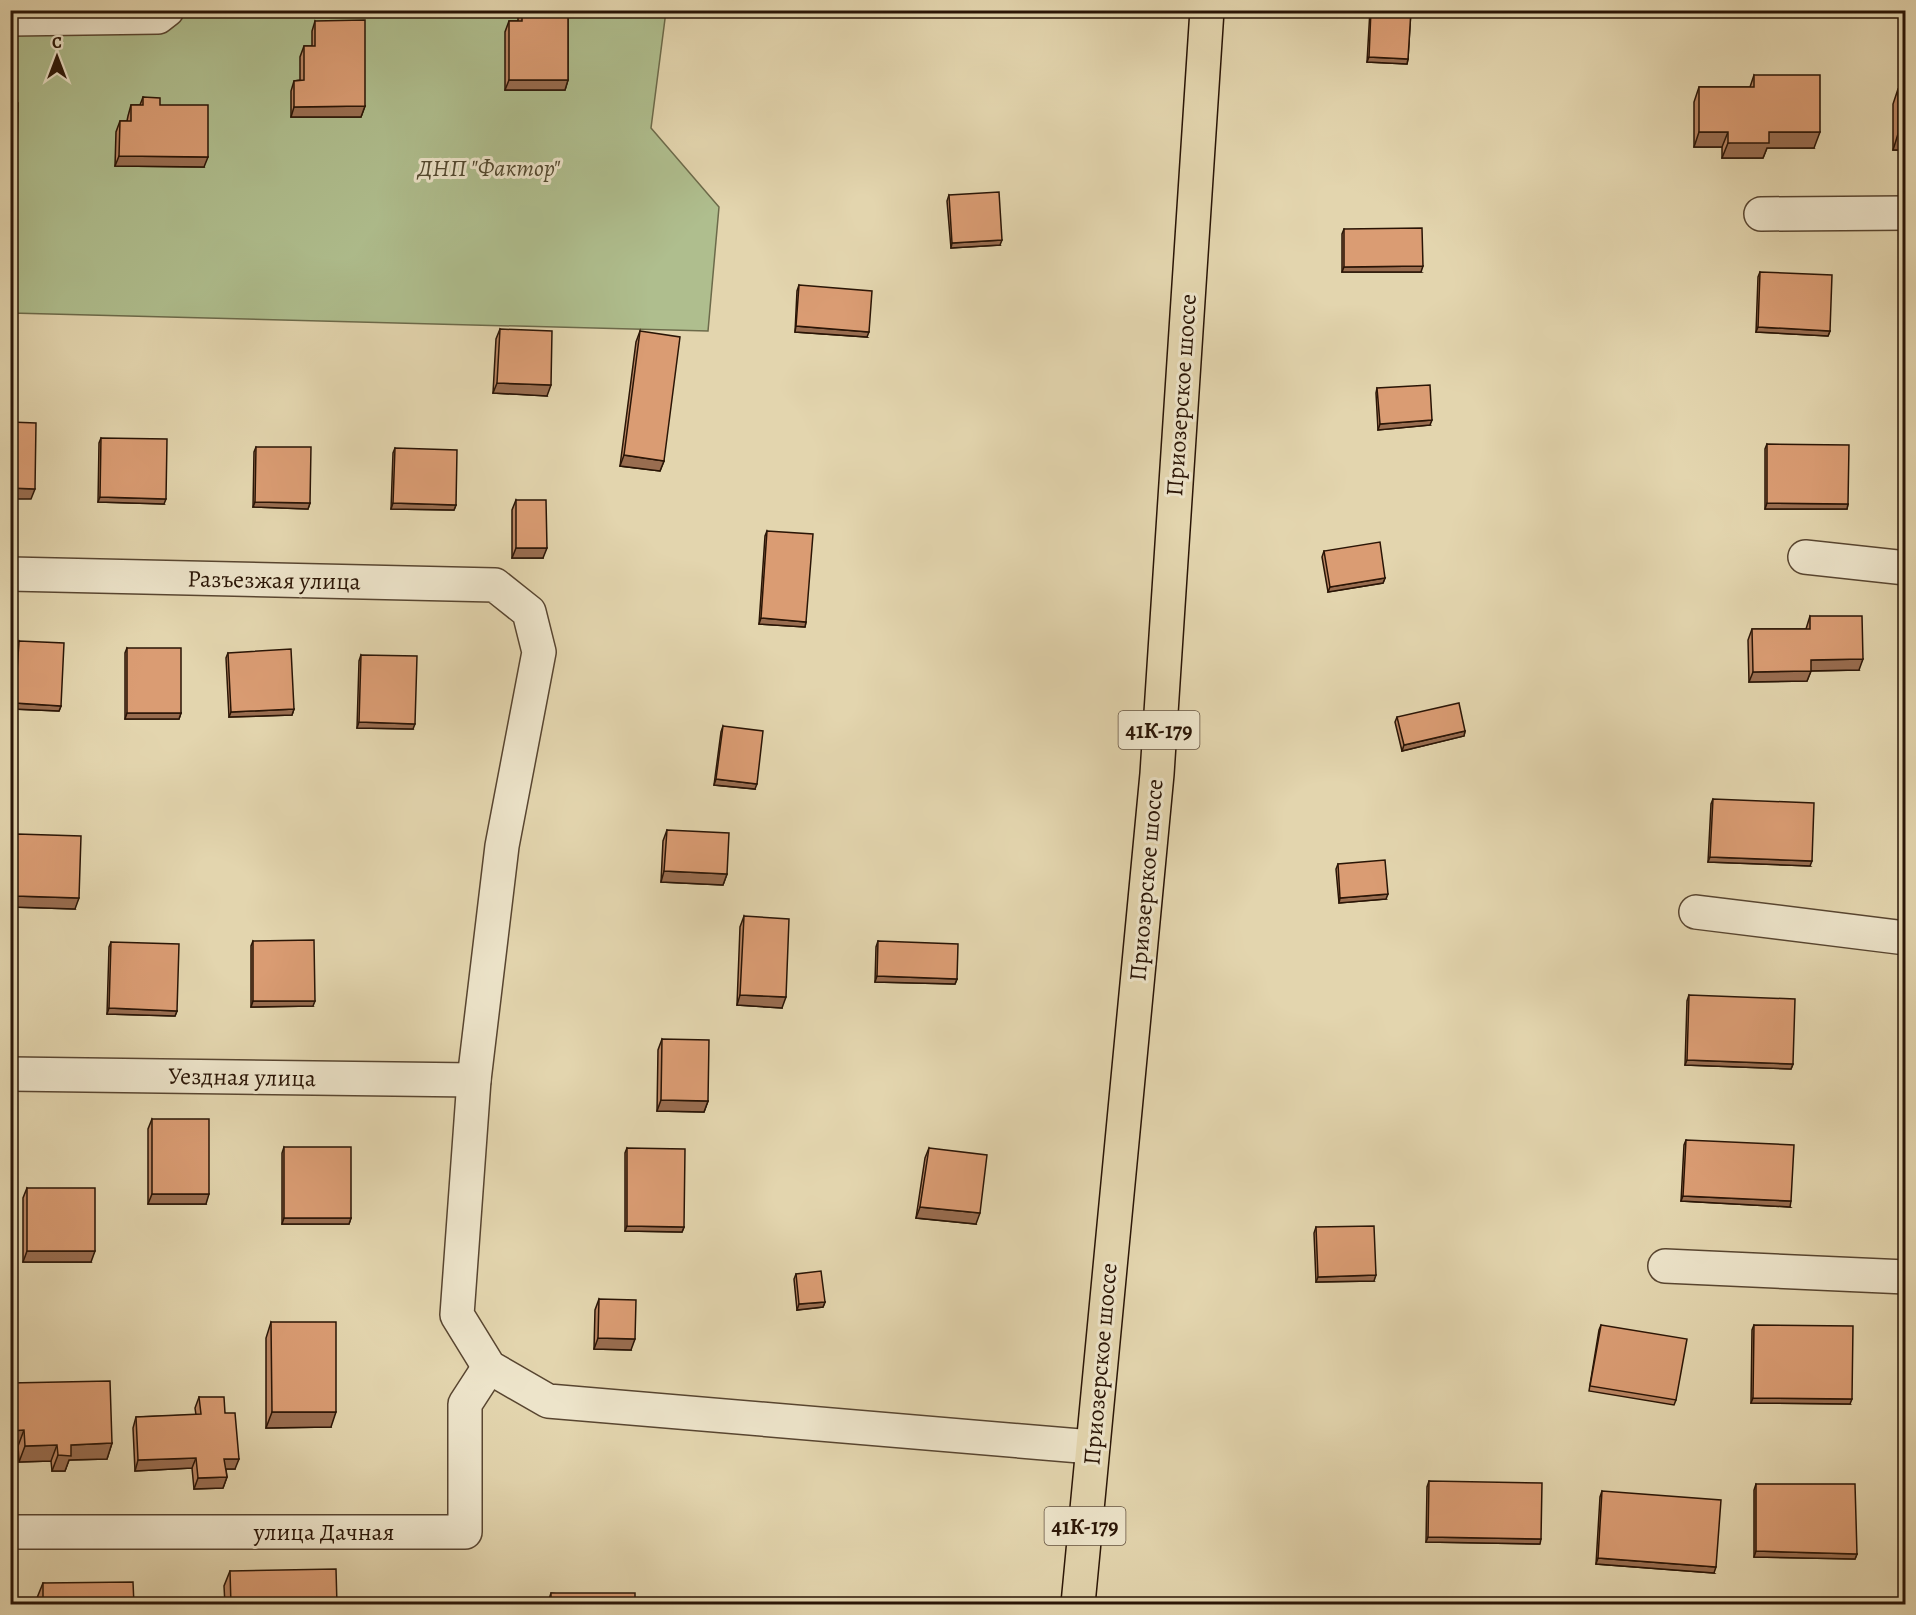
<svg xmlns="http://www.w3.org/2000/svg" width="1916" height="1615" font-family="Alegreya,serif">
<rect width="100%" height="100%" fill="#e3d5ae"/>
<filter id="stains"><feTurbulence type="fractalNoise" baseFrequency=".00333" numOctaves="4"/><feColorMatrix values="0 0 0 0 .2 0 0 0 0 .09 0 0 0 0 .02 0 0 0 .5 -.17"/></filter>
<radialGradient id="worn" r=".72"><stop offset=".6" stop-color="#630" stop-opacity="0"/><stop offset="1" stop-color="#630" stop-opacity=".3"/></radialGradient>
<polygon fill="#afbe8e" stroke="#6c6a4a" stroke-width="1.5" points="11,11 666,11 651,128 719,207 708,331 11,313"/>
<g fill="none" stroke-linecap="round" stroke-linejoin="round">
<defs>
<g id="minor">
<polyline points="10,19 158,17 167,10"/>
<polyline points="1761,214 1906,213"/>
<polyline points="1805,557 1906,568"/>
<polyline points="10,574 495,585 529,612 539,652 502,846 474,1080 457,1315 489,1367 548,1401 1092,1447"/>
<polyline points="1696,912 1906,938"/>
<polyline points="10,1074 474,1080"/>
<polyline points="1665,1266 1906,1277"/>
<polyline points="10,1532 465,1532 465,1404 489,1367"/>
</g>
<polyline id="major" points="1078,1604 1157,774 1207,10"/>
</defs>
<use href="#minor" stroke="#584530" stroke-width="36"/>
<use href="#major" stroke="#2a1506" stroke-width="36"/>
<use href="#minor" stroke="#ede4ca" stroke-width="33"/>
<use href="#major" stroke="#e3d5ae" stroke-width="33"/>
</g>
<g fill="#bb8663" stroke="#2a1506" stroke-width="1.5">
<polygon points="518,10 568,10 568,80 565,90 505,90 505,32 509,21 518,21"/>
<polygon points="1370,10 1411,10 1408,59 1407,64 1367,62"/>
<polygon points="315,21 365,106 361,117 291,117 291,91 294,81 300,80 300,57 304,46 312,46 312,31"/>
<polygon points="1754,75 1814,148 1767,148 1763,158 1722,158 1722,147 1694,147 1694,102 1699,87 1750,87"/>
<polygon points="1898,89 1905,150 1893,150 1893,104"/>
<polygon points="143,97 160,105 204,167 115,166 116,132 120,121 127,121 128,116 131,105 140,105"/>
<polygon points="949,195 1000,245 951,248 947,201"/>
<polygon points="1344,229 1421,272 1342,272 1342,234"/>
<polygon points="1760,272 1830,331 1828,336 1756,332 1758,277"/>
<polygon points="799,285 867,337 795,332 797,291"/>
<polygon points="500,329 547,396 493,393 496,339"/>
<polygon points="640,331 664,461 660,471 620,466 636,342"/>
<polygon points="1377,388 1430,425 1378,430 1376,393"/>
<polygon points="101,438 164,504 98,502 99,443"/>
<polygon points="1767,444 1848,504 1847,509 1765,509 1765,449"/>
<polygon points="256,447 310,503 308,509 253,507 254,452"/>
<polygon points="395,448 456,505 454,510 391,509 393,453"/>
<polygon points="516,500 543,558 512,558 512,510"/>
<polygon points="767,531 806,622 805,627 759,624 765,536"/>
<polygon points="1324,551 1385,578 1383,583 1328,592 1322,557"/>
<polygon points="1810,616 1859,670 1811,671 1807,681 1749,682 1748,640 1752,629 1806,629"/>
<polygon points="19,641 61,706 59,711 13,709 17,646"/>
<polygon points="127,648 181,713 179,719 125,719 125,653"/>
<polygon points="228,653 294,709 292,715 229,717 226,658"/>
<polygon points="361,655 413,729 357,728 359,661"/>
<polygon points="1397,717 1465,731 1464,736 1402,751 1395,722"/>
<polygon points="723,726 755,789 714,785 721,732"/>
<polygon points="1713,799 1810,866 1708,862 1711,804"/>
<polygon points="667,830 727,874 723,885 661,882 663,841"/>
<polygon points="17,834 75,909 11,907 13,844"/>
<polygon points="1338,864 1386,899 1339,903 1336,869"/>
<polygon points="744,916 782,1008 737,1005 740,927"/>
<polygon points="253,941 313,1006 251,1007 251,946"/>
<polygon points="878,941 957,979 955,984 875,982 876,947"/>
<polygon points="111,942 177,1011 175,1016 107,1014 109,947"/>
<polygon points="1689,995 1793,1064 1791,1069 1685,1065 1687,1001"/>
<polygon points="662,1039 708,1101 704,1112 657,1111 658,1050"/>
<polygon points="152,1119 206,1204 148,1204 148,1129"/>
<polygon points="1686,1140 1790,1207 1681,1201 1684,1145"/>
<polygon points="284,1147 351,1218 349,1224 282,1224 282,1153"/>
<polygon points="627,1148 684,1227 682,1232 625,1231 625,1153"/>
<polygon points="929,1148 976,1224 916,1218 925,1158"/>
<polygon points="27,1188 91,1262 23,1262 23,1198"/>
<polygon points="1316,1227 1374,1281 1316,1282 1314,1233"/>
<polygon points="796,1274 825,1302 823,1307 797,1310 794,1279"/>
<polygon points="599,1299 631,1350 594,1349 595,1310"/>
<polygon points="271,1322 331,1427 266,1428 266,1338"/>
<polygon points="1601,1325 1676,1400 1674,1405 1589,1391 1599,1330"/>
<polygon points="1754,1325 1850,1404 1751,1403 1752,1330"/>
<polygon points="10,1383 112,1443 107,1459 69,1460 65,1471 52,1471 51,1461 19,1462 18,1446 10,1446"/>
<polygon points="199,1397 225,1413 235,1469 226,1469 227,1477 223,1488 194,1489 192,1468 135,1471 133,1428 136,1417 196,1415 195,1408"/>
<polygon points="1429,1481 1540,1544 1426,1542 1427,1487"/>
<polygon points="1756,1484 1857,1554 1855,1559 1754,1557 1754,1490"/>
<polygon points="1602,1491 1714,1573 1596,1564 1600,1497"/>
<polygon points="230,1571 337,1605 225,1605 224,1586"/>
<polygon points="43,1583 134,1605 37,1605 37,1598"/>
<polygon points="551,1593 635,1605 547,1605"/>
</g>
<g fill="#996d50" stroke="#2a1506" stroke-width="1.5">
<polygon points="1369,57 1408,59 1407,64 1367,62"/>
<polygon points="509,80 568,80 565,90 505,90"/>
<polygon points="365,106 361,117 291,117 294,107"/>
<polygon points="1699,132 1728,132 1722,147 1694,147"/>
<polygon points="1769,132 1820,132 1814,148 1767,148 1763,158 1722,158 1728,143"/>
<polygon points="1898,134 1905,134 1905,150 1893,150"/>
<polygon points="10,155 17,155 13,166 10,166"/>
<polygon points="119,156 208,157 204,167 115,166"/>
<polygon points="1002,240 1000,245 951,248 952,243"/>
<polygon points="1423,266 1421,272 1342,272 1344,267"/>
<polygon points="796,326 869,332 867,337 795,332"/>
<polygon points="1758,327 1830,331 1828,336 1756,332"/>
<polygon points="497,383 551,385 547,396 493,393"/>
<polygon points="1432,420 1430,425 1378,430 1380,424"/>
<polygon points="624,455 664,461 660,471 620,466"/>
<polygon points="10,488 35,489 31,499 10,499"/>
<polygon points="100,497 166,499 164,504 98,502"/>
<polygon points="255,502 310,503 308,509 253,507"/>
<polygon points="393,503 456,505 454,510 391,509"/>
<polygon points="1767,503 1848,504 1847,509 1765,509"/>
<polygon points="516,548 547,548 543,558 512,558"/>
<polygon points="1385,578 1383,583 1328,592 1330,587"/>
<polygon points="761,618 806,622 805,627 759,624"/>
<polygon points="1863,659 1859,670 1807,671 1811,660"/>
<polygon points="1811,671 1807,681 1749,682 1753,672"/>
<polygon points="15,703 61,706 59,711 13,709"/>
<polygon points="294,709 292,715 229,717 231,712"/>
<polygon points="127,713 181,713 179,719 125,719"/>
<polygon points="359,722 415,724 413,729 357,728"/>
<polygon points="1465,731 1464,736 1402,751 1404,745"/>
<polygon points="716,779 757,784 755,789 714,785"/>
<polygon points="1710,857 1812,861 1810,866 1708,862"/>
<polygon points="664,871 727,874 723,885 661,882"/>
<polygon points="1388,894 1386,899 1339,903 1340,898"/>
<polygon points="15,896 79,898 75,909 11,907"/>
<polygon points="877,976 957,979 955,984 875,982"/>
<polygon points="740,995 786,997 782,1008 737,1005"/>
<polygon points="253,1001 315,1001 313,1006 251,1007"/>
<polygon points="109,1008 177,1011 175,1016 107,1014"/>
<polygon points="1687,1060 1793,1064 1791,1069 1685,1065"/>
<polygon points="661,1100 708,1101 704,1112 657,1111"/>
<polygon points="152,1194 209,1194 206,1204 148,1204"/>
<polygon points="1683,1196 1791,1201 1790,1207 1681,1201"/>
<polygon points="920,1207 980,1213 976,1224 916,1218"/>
<polygon points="284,1218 351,1218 349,1224 282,1224"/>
<polygon points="627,1226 684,1227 682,1232 625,1231"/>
<polygon points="27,1251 95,1251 91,1262 23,1262"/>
<polygon points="1376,1275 1374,1281 1316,1282 1318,1277"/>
<polygon points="825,1302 823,1307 797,1310 799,1304"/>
<polygon points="598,1338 635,1339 631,1350 594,1349"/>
<polygon points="1753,1398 1852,1399 1850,1404 1751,1403"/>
<polygon points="272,1412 336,1412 331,1427 266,1428"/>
<polygon points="24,1430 18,1446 10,1446 10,1431"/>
<polygon points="112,1443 107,1459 69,1460 65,1471 52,1471 58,1455 71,1445"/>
<polygon points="57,1445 51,1461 19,1462 25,1446"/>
<polygon points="196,1458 192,1468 135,1471 138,1460"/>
<polygon points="224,1459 239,1459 235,1469 221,1469"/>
<polygon points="227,1477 223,1488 194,1489 198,1478"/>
<polygon points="1428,1537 1541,1539 1540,1544 1426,1542"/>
<polygon points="1756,1551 1857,1554 1855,1559 1754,1557"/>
<polygon points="1598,1558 1716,1567 1714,1573 1596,1564"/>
</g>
<g fill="#da9c73" stroke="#2a1506" stroke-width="1.5">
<polygon points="522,10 568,10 568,80 509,80 509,21 522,21"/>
<polygon points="1371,10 1411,10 1408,59 1369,57"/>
<polygon points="365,20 365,106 294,107 294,81 304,80 304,46 315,46 315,21"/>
<polygon points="1754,75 1820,75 1820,132 1769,132 1769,143 1728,143 1728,132 1699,132 1699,87 1754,87"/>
<rect x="1898" y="89" width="7" height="45"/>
<polygon points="143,97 160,98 160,105 208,105 208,157 119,156 120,121 131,121 131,105 143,105"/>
<polygon points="10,103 18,103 17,155 10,155"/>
<polygon points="999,192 1002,240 952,243 949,195"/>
<polygon points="1422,228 1423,266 1344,267 1344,229"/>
<polygon points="1760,272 1832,275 1830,331 1758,327"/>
<polygon points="799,285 872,291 869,332 796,326"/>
<polygon points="500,329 552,331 551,385 497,383"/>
<polygon points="640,331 680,337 664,461 624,455"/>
<polygon points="1430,385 1432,420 1380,424 1377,388"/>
<polygon points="10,422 36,423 35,489 10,488"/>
<polygon points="101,438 167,439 166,499 100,497"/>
<polygon points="1767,444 1849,445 1848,504 1767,503"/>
<polygon points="256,447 311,447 310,503 255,502"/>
<polygon points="395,448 457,450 456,505 393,503"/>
<polygon points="516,500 546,500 547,548 516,548"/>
<polygon points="767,531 813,534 806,622 761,618"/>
<polygon points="1380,542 1385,578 1330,587 1324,551"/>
<polygon points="1810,616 1862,616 1863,659 1811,660 1811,671 1753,672 1752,629 1810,629"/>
<polygon points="19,641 64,643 61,706 15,703"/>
<rect x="127" y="648" width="54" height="65"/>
<polygon points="291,649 294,709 231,712 228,653"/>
<polygon points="361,655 417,656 415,724 359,722"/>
<polygon points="1459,703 1465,731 1404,745 1397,717"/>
<polygon points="723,726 763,731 757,784 716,779"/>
<polygon points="1713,799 1814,803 1812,861 1710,857"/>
<polygon points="667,830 729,833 727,874 664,871"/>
<polygon points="17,834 81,836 79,898 15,896"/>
<polygon points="1385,860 1388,894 1340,898 1338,864"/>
<polygon points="744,916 789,919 786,997 740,995"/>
<polygon points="314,940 315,1001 253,1001 253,941"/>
<polygon points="878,941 958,944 957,979 877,976"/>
<polygon points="111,942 179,944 177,1011 109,1008"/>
<polygon points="1689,995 1795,999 1793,1064 1687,1060"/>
<polygon points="662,1039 709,1040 708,1101 661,1100"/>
<rect x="152" y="1119" width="57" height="75"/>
<polygon points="1686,1140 1794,1145 1791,1201 1683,1196"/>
<rect x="284" y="1147" width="67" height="71"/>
<polygon points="627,1148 685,1149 684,1227 627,1226"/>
<polygon points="929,1148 987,1155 980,1213 920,1207"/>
<rect x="27" y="1188" width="68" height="63"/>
<polygon points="1374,1226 1376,1275 1318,1277 1316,1227"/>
<polygon points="821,1271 825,1302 799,1304 796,1274"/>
<polygon points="599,1299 636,1300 635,1339 598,1338"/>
<polygon points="271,1322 336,1322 336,1412 272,1412"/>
<polygon points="1601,1325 1687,1339 1676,1400 1590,1386"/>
<polygon points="1754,1325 1853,1326 1852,1399 1753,1398"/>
<polygon points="110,1381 112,1443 71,1445 71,1456 58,1455 57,1445 25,1446 24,1430 10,1431 10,1383"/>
<polygon points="199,1397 224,1397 225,1413 235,1413 239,1459 224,1459 227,1477 198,1478 196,1458 138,1460 136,1417 201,1414"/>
<polygon points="1429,1481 1542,1483 1541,1539 1428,1537"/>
<polygon points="1756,1484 1855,1484 1857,1554 1756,1551"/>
<polygon points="1602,1491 1721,1500 1716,1567 1598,1558"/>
<polygon points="336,1569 337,1605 231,1605 230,1571"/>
<polygon points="133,1582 134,1605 43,1605 43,1583"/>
<rect x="551" y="1593" width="84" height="12"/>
</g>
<g text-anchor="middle" stroke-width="6" stroke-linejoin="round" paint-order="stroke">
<g fill="#ede4ca" stroke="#645341" stroke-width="1.5">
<rect x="1118.5" y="711" width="81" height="38" rx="4.5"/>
<rect x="1044.5" y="1507" width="81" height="38" rx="4.5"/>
</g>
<g font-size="22" font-weight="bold" fill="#2a1506">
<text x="1159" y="738">41К-179</text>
<text x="1085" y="1534">41К-179</text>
</g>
<g font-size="24" font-style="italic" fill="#52482f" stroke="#ede4ca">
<text x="489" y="176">ДНП "Фактор"</text>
</g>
<g font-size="24" fill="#2a1506" stroke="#ede4ca">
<text transform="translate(1181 395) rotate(-86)" y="8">Приозерское шоссе</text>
<text transform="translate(274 580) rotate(1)" y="8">Разъезжая улица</text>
<text transform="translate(1146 880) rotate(-85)" y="8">Приозерское шоссе</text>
<text transform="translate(242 1077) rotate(1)" y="8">Уездная улица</text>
<text transform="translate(1100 1364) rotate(-85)" y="8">Приозерское шоссе</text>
<text x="324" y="1540">улица Дачная</text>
</g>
</g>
<rect width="1916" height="1615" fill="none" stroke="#e3d5ae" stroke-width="36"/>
<rect x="12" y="12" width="1892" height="1591" fill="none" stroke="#2a1506" stroke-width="3"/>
<rect x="18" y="18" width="1880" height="1579" fill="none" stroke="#2a1506" stroke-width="1.5"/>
<g transform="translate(57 57)" stroke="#ede4ca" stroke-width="4.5" paint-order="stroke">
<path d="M0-4.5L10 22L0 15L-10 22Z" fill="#2a1506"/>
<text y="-9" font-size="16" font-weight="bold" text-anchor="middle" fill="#2a1506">С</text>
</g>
<rect width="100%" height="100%" filter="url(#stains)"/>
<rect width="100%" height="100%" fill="url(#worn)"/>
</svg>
